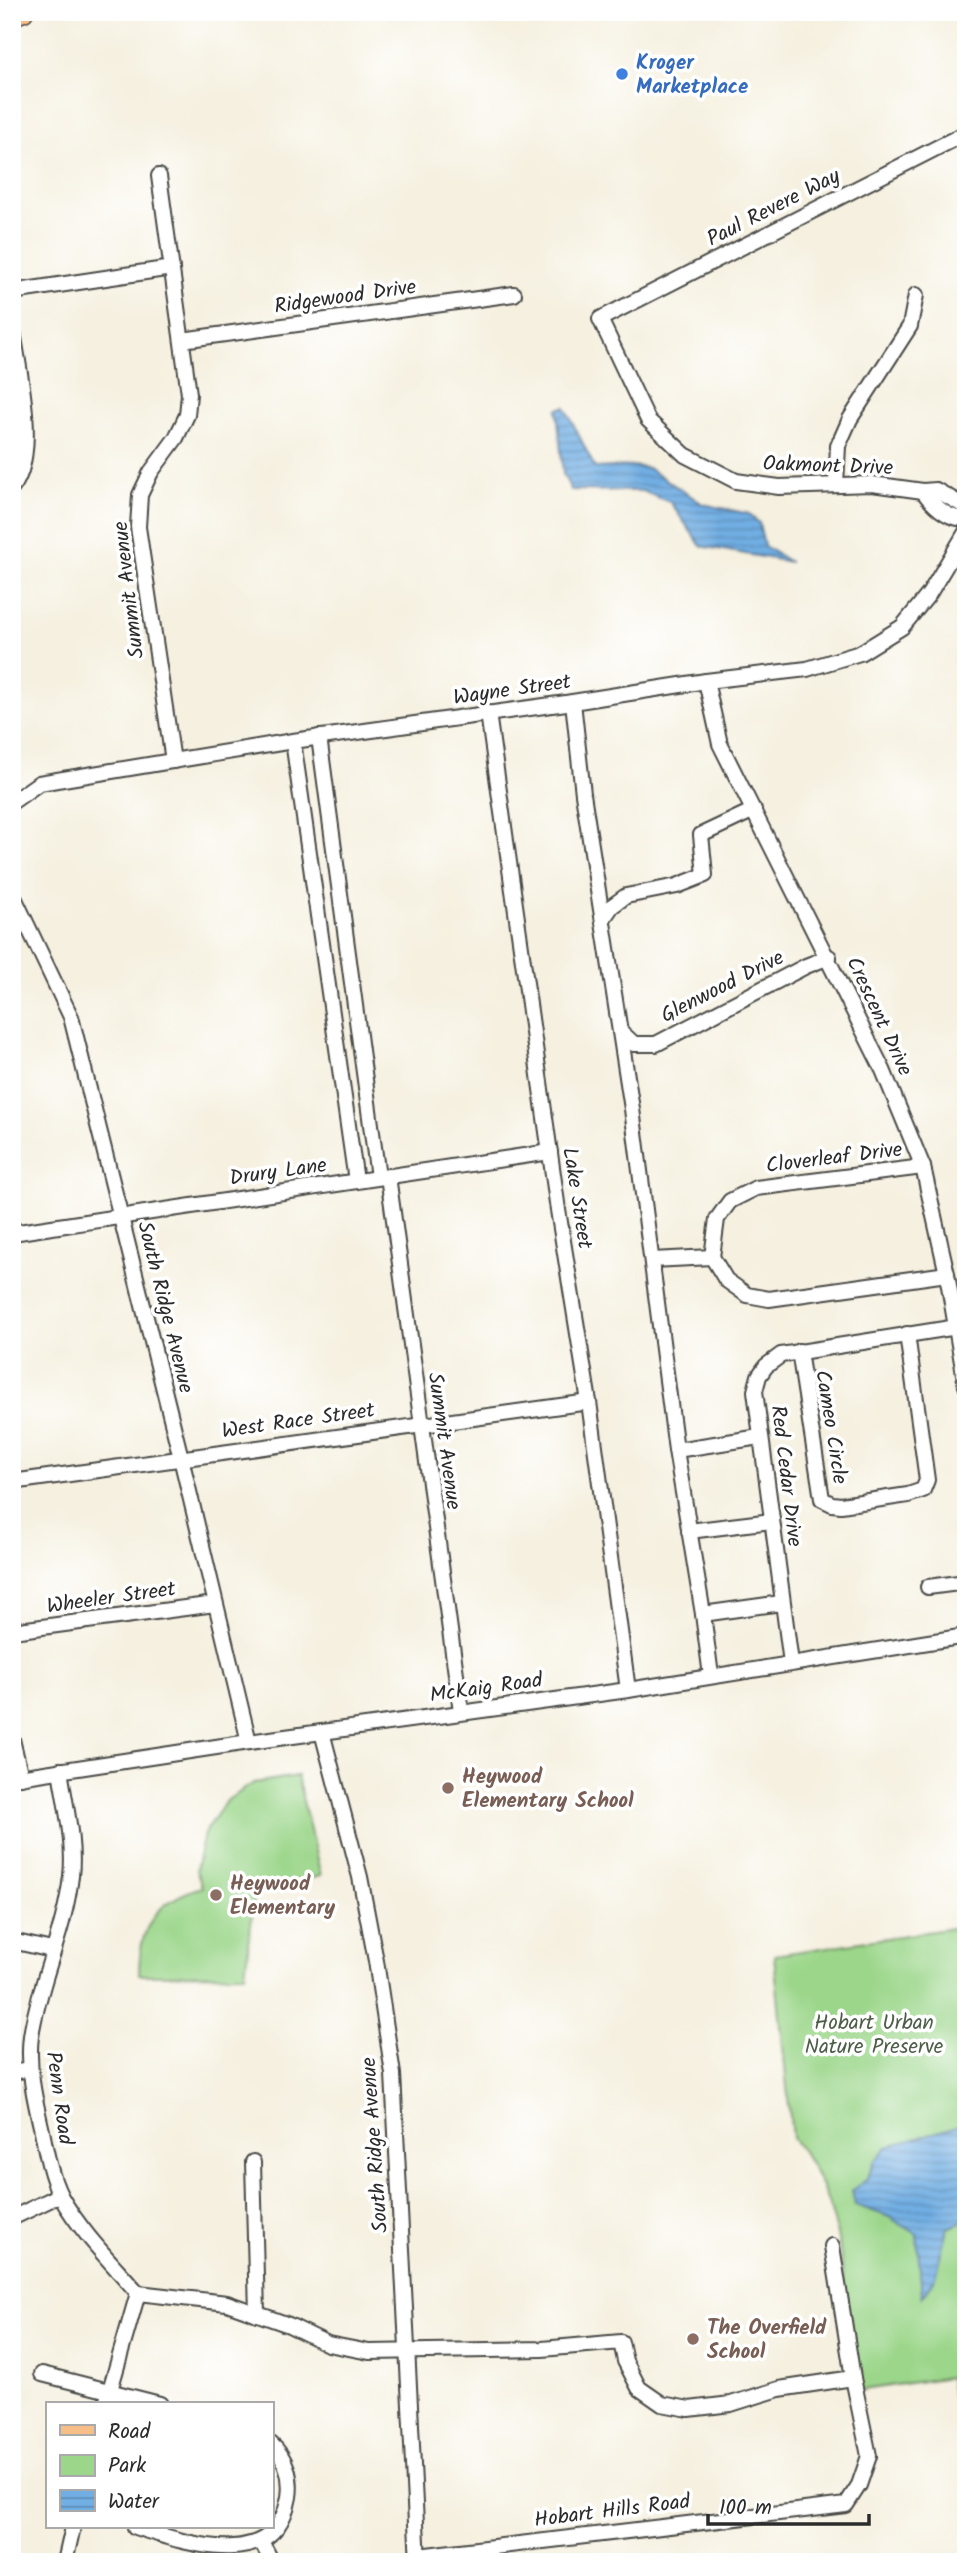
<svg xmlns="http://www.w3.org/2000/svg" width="978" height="2574" font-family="Kalam,sans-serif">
<defs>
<pattern id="water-rules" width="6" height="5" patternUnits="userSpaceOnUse" patternTransform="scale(1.75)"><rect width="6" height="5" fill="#71aee3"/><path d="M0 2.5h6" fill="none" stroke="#5d8eb8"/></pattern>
</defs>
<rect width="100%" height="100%" fill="#fff"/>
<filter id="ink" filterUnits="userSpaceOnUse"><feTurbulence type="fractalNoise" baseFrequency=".0143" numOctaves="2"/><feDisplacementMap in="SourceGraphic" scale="14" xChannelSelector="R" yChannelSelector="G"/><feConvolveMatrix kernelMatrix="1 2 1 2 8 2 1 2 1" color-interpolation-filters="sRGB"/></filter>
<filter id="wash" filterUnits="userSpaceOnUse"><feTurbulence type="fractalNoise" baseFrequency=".00686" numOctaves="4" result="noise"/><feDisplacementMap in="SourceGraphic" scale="28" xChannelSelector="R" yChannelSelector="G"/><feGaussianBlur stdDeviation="1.57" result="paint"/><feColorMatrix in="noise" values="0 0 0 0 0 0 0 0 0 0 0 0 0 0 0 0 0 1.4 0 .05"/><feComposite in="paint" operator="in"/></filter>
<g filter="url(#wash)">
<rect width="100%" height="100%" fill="#f5f0df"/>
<g fill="#9bd68a" stroke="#63805a" stroke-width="2">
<path d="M297 1776 321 1876 255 1891 245 1974 139 1975C139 1926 155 1901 202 1887L196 1870 204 1834 226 1801 254 1783Z"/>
<path d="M966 1926V2479L949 2377 856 2391C836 2297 858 2220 792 2138L774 1955Z"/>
</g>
<g fill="url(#water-rules)" stroke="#4e6c87" stroke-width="2">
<polygon points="565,407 595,468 631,466 648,468 703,504 749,514 759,523 764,546 790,562 701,546 670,502 642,491 571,490 563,474 557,409"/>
<polygon points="966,2123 966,2221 947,2228 935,2277 922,2297 917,2234 887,2216 855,2205 852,2190 866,2180 874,2162 887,2147"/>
</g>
</g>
<g filter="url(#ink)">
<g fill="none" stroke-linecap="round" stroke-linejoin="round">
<defs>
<g id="minor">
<polyline points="966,133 600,319 648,420 685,455 736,481 779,487 872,484 923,491 936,490 966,507"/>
<polyline points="159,176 189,394 187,415 176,438 151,472 140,495 138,527 173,761"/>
<polyline points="12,292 172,268"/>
<path d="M12 325C18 368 40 453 12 488"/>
<polyline points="182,340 514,294"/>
<polyline points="836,485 838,446 850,419 910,326 916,295"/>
<path d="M923 491C933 505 947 519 966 519"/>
<polyline points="706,681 720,744 883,1070 923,1167 947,1274 966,1386"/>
<polyline points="573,702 583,794 632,1109 676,1450 703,1614 711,1676"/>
<polyline points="488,713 558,1210 589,1402 628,1690"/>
<polyline points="319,737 378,1177"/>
<polyline points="293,741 356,1181"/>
<polyline points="12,802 39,783 293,741 566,703 706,681 807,669 860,653 902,627 929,594 966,532"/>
<polyline points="12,893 71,1017 181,1458 249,1742"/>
<polyline points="603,919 612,906 626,896 677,886 705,875 701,835 754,810"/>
<polyline points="620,1031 634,1044 656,1044 806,966 829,957"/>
<polyline points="923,1167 756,1188 730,1201 717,1219 712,1257 726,1280 747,1295 769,1299 947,1274"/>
<polyline points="388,1176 461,1711"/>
<polyline points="12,1233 550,1152"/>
<polyline points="652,1260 712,1257"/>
<polyline points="799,1351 822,1499 832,1504 841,1505 908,1495 923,1490 927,1480 907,1334"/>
<polyline points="676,1450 760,1437"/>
<polyline points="12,1482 589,1402"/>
<polyline points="689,1531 772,1521"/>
<polyline points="928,1587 966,1582"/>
<polyline points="703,1614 781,1603"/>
<polyline points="12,1631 215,1604"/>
<polyline points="791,1663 755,1391 759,1376 766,1366 781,1355 957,1327"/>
<polyline points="322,1732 360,1877 376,1961 393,2074 418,2562"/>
<polyline points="12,1739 21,1777"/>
<path d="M60 1770C65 1804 75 1842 71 1876 65 1931 39 1982 31 2036 27 2067 35 2101 42 2131 46 2152 51 2178 61 2197 81 2232 112 2263 138 2293"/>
<polyline points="12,1778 249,1742 628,1690 966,1636"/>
<polyline points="12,1941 52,1950"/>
<polyline points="12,2072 30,2069"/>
<polyline points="253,2162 257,2314"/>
<polyline points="12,2218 60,2195"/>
<polyline points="138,2293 227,2303 289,2325 328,2344 369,2352 542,2349 621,2342 625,2361 639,2388 662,2404 689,2409 731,2404 779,2389 853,2378"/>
<polyline points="42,2374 160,2404"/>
<polyline points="106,2404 138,2293"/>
<path d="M135 2527C189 2544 275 2574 289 2497 292 2477 286 2457 271 2444"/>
<polyline points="262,2543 272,2562"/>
<polyline points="418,2556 846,2505 859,2485 869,2456 853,2378 832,2246"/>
<polyline points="65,2562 73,2527"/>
</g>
<polyline id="major" points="12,16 24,12"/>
</defs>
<use href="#minor" stroke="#494946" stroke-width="18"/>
<use href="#major" stroke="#494946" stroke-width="21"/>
<use href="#minor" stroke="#fff" stroke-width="14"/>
<use href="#major" stroke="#f7be88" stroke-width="18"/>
</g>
</g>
<circle fill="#3f7fe0" stroke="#fff" stroke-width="2.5" cx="622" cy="74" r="7"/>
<g fill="#8d6e63" stroke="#fff" stroke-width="2.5">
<circle cx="448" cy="1788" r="7"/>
<circle cx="216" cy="1895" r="7"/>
<circle cx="693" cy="2339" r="7"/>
</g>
<g text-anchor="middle" stroke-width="7" stroke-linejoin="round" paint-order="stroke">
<g font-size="21" font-weight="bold" fill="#366cbe" stroke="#fff" text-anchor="start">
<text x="636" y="69">Kroger<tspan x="636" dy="24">Marketplace</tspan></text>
</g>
<g font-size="21" fill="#2b2b2b" stroke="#fff">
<text transform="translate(773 207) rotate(-27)" y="7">Paul Revere Way</text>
<text transform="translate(345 296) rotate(-8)" y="7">Ridgewood Drive</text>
<text transform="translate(828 465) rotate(2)" y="7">Oakmont Drive</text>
<text transform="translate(128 590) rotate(-97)" y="7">Summit Avenue</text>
<text transform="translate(512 689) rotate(-8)" y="7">Wayne Street</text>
<text transform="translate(722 986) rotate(-27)" y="7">Glenwood Drive</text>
<text transform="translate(880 1016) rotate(65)" y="7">Crescent Drive</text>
<text transform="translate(834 1157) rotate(-7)" y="7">Cloverleaf Drive</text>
<text transform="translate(278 1171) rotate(-8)" y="7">Drury Lane</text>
<text transform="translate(578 1198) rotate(81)" y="7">Lake Street</text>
<text transform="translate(166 1307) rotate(76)" y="7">South Ridge Avenue</text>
<text transform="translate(298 1420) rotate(-8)" y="7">West Race Street</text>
<text transform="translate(832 1427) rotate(81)" y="7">Cameo Circle</text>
<text transform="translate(445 1441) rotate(82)" y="7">Summit Avenue</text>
<text transform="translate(787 1476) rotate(83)" y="7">Red Cedar Drive</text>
<text transform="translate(111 1597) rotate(-8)" y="7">Wheeler Street</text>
<text transform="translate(486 1687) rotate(-8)" y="7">McKaig Road</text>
<text transform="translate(60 2098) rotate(82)" y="7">Penn Road</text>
<text transform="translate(374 2145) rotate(-94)" y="7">South Ridge Avenue</text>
<text transform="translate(612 2510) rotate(-7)" y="7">Hobart Hills Road</text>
</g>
<g font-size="21" font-weight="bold" fill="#785e54" stroke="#fff" text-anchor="start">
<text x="462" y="1783">Heywood<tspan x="462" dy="24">Elementary School</tspan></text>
<text x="230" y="1890">Heywood<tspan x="230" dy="24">Elementary</tspan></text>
<text x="707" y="2334">The Overfield<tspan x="707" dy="24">School</tspan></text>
</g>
<g font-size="21" fill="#4d5e48" stroke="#fff">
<text x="874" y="2029">Hobart Urban<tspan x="874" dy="24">Nature Preserve</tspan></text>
</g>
</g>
<rect width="978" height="2574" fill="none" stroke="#fff" stroke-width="42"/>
<rect x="46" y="2402" width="228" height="126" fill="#ffffff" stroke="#aaaaaa" stroke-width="2"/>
<rect x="60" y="2425" width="35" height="10" fill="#f7be88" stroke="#aaaaaa" stroke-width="2"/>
<text x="108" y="2438" font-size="21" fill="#2b2b2b">Road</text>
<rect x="60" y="2455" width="35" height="21" fill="#9bd68a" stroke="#aaaaaa" stroke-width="2"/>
<text x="108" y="2472" font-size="21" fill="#2b2b2b">Park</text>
<rect x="60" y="2490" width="35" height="21" fill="url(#water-rules)" stroke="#aaaaaa" stroke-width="2"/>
<text x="108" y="2508" font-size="21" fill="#2b2b2b">Water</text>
<path d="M708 2514v10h161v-10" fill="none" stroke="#2b2b2b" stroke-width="3.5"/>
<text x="719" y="2514" font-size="21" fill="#2b2b2b" stroke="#ffffff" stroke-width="5" paint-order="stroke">100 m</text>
</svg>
